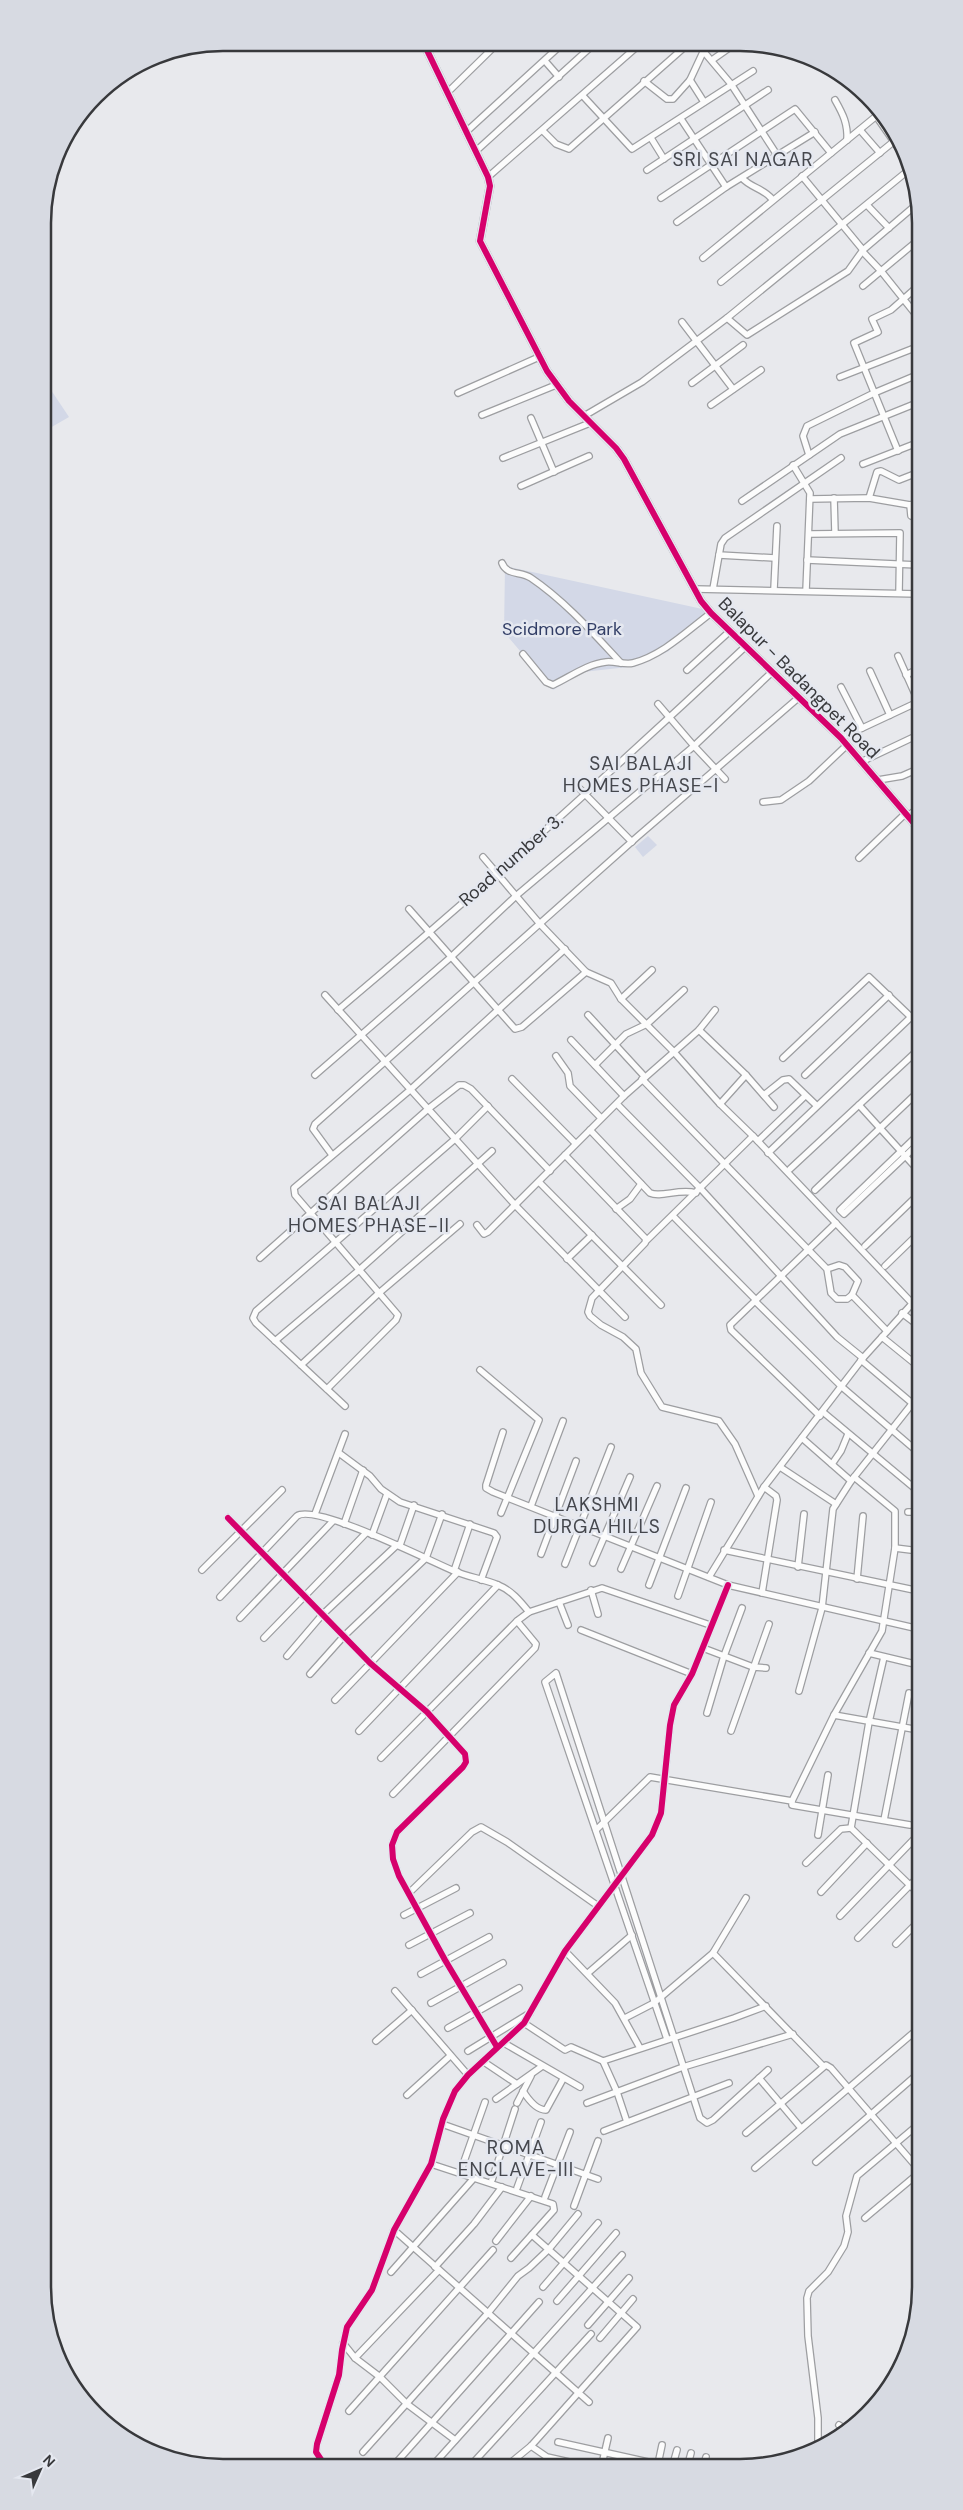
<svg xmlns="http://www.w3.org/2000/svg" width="963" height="2510" font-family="'DM Sans',sans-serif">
<rect width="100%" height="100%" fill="#e8e9ed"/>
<g fill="#d3d8e7">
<polygon points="43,378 69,417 43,432"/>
<polygon points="505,566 707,610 702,625 680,637 669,651 637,666 583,672 553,690 504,632"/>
<polygon points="648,836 657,845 643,857 635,847"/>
</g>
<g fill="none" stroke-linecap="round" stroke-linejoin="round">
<defs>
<g id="minor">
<polyline points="699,46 731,84 777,155"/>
<polyline points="712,60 732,46"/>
<polyline points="545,61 559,77"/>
<polyline points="690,80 704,102"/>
<polyline points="644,81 667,99 673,99 690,80 704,50"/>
<polyline points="447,93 497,44"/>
<polyline points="583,96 632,149 753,71"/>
<path d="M835 100C843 114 848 124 847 140"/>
<polyline points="876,116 908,162"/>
<polyline points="681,119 726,187"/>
<polyline points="860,130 880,153"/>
<polyline points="543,131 556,144 569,149 687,45"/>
<polyline points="466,132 561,45"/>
<polyline points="651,138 664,159"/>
<polyline points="476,151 593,45"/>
<polyline points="647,170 768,90"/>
<polyline points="802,176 863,250"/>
<polyline points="488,177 639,45"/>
<path d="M742 178C751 188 763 188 772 199"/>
<polyline points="661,198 795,109 831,153"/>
<polyline points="867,205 889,228"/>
<polyline points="677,222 726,187 815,132"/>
<polyline points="917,241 881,271 917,316"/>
<polyline points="703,258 880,113"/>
<polyline points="721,282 898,138"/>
<polyline points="863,286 881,271 863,252"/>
<polyline points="727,318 747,335 848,271 863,250 917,204"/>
<polyline points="682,322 733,389"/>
<polyline points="840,377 917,347"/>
<polyline points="692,383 743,345"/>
<polyline points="458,393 539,357"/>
<polyline points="711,405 761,370"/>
<polyline points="482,415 556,385"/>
<polyline points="584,416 642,382 727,318 910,169"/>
<polyline points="531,418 554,472"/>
<polyline points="898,451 854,343 878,332 872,319 891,310 917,287"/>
<polyline points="809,455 803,436 807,426 874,393 917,375"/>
<polyline points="503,458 590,423"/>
<polyline points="863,464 917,443"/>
<polyline points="793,465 810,493 806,591"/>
<polyline points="521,486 589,456"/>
<polyline points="834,498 835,533"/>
<polyline points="869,498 877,472 881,471 899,480 917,473"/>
<polyline points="810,499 869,498 910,505 917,503"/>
<polyline points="742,501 840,434 917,403"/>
<polyline points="910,505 911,516 917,518"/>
<polyline points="809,534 900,533 899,593"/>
<polyline points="719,555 775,558"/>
<polyline points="807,560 918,565"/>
<path d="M502 563C507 576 521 571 531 578 565 601 593 633 621 663"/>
<polyline points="695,589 918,594"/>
<polyline points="713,589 721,544 725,538 841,458"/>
<polyline points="774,589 777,526"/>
<path d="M523 654 546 682 553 685C570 677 587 664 606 662 615 661 625 665 633 663 663 655 687 631 711 613"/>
<polyline points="898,656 918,701"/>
<polyline points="687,670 730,631"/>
<polyline points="870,671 890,715"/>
<polyline points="906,675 918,669"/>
<polyline points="841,687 862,728"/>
<polyline points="658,704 694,746 725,779"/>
<polyline points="841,738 918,702"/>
<polyline points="863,761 918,735"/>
<polyline points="878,780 902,776 918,769"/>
<polyline points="580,789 632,842"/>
<polyline points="763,802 781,800 809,781 847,745"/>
<polyline points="908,816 918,808"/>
<polyline points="483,857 540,924 586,972 611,983 621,999 673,1051 720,1104 753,1136 911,1302"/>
<polyline points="859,858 906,813"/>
<polyline points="409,909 515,1029 522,1027 586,972"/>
<polyline points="325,995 516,1206 625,1317"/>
<polyline points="621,999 652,970"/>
<path d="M338 1010C478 892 613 771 746 646"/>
<polyline points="588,1015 645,1077"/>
<polyline points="699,1030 746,1075 720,1104"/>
<polyline points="571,1040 624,1096"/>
<polyline points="556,1056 568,1073 570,1086 601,1118"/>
<polyline points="783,1058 869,977 913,1019 918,1020"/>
<polyline points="595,1065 626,1034 647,1024 684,990"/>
<polyline points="315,1075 451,957 517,895 694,746 771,673"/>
<polyline points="746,1075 774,1107"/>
<polyline points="805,1075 889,995"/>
<polyline points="512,1079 575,1143"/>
<polyline points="642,1079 827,1269 831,1293 837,1299 847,1299 852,1295 887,1331"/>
<polyline points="764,1095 783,1080 789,1079 816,1105"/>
<polyline points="617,1104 701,1189 837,1337 863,1358"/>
<polyline points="859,1105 918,1170"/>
<path d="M590 1130 650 1193C661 1198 680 1188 696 1193"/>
<polyline points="918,1135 840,1210 844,1214 918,1144"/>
<polyline points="758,1141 805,1096"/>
<polyline points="768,1153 911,1017"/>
<polyline points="332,1155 313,1129 315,1124 637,837 797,699"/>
<polyline points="565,1155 646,1239 645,1243 592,1298 588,1312 590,1316 601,1325 623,1337 636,1349 641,1373 662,1407 719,1421 735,1444 758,1496"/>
<polyline points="790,1169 918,1050"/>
<polyline points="540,1183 661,1305"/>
<polyline points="815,1190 918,1092"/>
<polyline points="616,1209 630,1199 641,1184"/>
<polyline points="673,1216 756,1300"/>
<polyline points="477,1225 484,1234 488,1232 624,1096 699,1030 715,1010"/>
<polyline points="646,1241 753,1136"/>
<polyline points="865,1246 918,1195"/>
<polyline points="260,1258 428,1109 459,1085 464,1085 471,1089 550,1171"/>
<polyline points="567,1259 592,1235"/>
<polyline points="885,1266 919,1233"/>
<polyline points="827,1269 839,1265 845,1267 858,1281 852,1295"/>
<polyline points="755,1301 842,1387 919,1453"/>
<polyline points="902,1313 919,1326"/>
<polyline points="882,1337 919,1367"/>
<polyline points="275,1341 358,1271 492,1151"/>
<polyline points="861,1360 919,1409"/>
<polyline points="301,1365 379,1293 460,1224"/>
<polyline points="480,1370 539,1420 501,1513"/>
<polyline points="327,1389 396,1320 398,1315 295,1195 294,1188 410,1090 565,949"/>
<polyline points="345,1406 256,1323 253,1318 256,1311 455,1139 488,1106"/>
<polyline points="823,1412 919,1492"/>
<polyline points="820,1416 731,1330 730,1325 836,1223"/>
<polyline points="503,1432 486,1485 486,1488 493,1492 728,1585 919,1629"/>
<polyline points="802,1438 851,1481"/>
<polyline points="339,1453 370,1476 381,1489 400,1502 494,1533 497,1537 481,1580"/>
<polyline points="832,1464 841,1451 848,1434"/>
<polyline points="780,1467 836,1504"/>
<polyline points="531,1506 563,1421"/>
<polyline points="908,1512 919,1512"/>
<polyline points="315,1514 345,1434"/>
<polyline points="228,1518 370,1663 427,1712 465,1754 466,1762 463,1767 397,1832 392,1845 393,1859 399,1876 445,1960 497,2047"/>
<polyline points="344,1524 363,1470"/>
<polyline points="372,1535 387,1494"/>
<polyline points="400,1545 414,1505"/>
<polyline points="895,1548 919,1551"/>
<polyline points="724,1550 919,1591"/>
<polyline points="541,1554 576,1461"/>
<polyline points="593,1563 630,1477"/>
<polyline points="565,1564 611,1447"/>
<polyline points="798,1567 804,1514"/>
<polyline points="621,1569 657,1486"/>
<polyline points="202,1570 282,1490"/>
<polyline points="454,1571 470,1524"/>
<polyline points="709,1577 764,1487 863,1358 919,1296"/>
<polyline points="857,1579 863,1516"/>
<polyline points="649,1585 686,1488"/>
<polyline points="591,1590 598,1614"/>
<polyline points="762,1593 777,1500 776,1496 764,1487"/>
<polyline points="678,1596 711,1502"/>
<path d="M220 1597 297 1516C315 1503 430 1561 454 1571 468 1577 484 1579 498 1585 511 1590 520 1601 529 1612"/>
<polyline points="559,1602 568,1625"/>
<polyline points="240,1618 333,1521"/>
<polyline points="581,1630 692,1674"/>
<polyline points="264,1638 366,1533"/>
<polyline points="703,1648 753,1667 766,1668"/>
<polyline points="869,1653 919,1665"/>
<polyline points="287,1656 322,1615 397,1545"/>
<polyline points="884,1657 869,1722 851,1828 920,1895"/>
<polyline points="310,1674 344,1636 426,1558 442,1514"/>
<polyline points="799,1691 822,1608 833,1509 851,1481 919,1395"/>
<polyline points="917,1691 919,1683"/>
<polyline points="335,1700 458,1572"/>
<polyline points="707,1713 724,1656 742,1608"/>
<polyline points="834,1715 919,1730"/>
<polyline points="359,1731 498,1585"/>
<polyline points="731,1731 769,1624"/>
<polyline points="381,1758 517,1621 529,1612 602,1588 710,1625"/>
<polyline points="393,1794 535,1648 536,1644 517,1621"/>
<polyline points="792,1801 834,1715 882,1631 895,1548 895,1511 854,1477"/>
<polyline points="884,1820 909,1693"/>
<polyline points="596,1830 650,1777 792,1801 792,1805 910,1825"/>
<polyline points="818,1835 828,1775"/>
<polyline points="806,1863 841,1829 851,1828"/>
<polyline points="821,1892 867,1843"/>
<polyline points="409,1893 472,1832 481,1827 507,1842 598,1906"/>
<polyline points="404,1915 456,1888"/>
<polyline points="840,1916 919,1834"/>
<polyline points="858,1938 919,1876"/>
<polyline points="896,1944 920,1920"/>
<polyline points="409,1945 470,1913"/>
<polyline points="565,1951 615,2003 640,2048"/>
<polyline points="713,1953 823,2066"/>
<polyline points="588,1973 632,1935"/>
<polyline points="421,1974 489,1937"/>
<polyline points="395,1991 468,2075"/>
<polyline points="431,2003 503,1963"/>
<polyline points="625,2018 654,2003 713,1953 746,1898"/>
<polyline points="524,2023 565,2050 571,2047 603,2061 734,2018 766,2006"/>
<polyline points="448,2028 519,1988"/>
<polyline points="667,2039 545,1682 556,1673 700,2118 707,2123 713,2120 768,2070"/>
<polyline points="376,2041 412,2010"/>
<polyline points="504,2043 580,2087"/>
<polyline points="468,2051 530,2013"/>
<polyline points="603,2061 617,2092 627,2122"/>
<polyline points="484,2062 517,2084"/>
<polyline points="759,2078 801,2128"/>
<path d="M523 2091C528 2099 536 2110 546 2110L563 2079"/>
<polyline points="407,2095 450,2056"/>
<polyline points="496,2099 541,2067"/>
<polyline points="517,2103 531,2076"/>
<polyline points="587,2103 683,2067 793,2034"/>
<polyline points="442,2124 598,2179"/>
<polyline points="604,2131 729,2083"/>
<polyline points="746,2133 826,2065 831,2068 920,2171"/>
<polyline points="816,2162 920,2072"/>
<polyline points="431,2164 553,2204 554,2210 511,2258"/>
<polyline points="755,2168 919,2028"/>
<polyline points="461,2170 485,2102"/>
<polyline points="492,2180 515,2109"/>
<polyline points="517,2188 541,2122"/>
<polyline points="545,2197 570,2132"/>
<polyline points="574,2206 598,2141"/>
<polyline points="865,2218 920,2172"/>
<polyline points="394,2230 589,2402"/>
<polyline points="496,2241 531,2196"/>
<polyline points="435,2267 474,2224 502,2187"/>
<polyline points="391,2272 474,2178"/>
<polyline points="543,2287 598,2223"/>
<polyline points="557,2301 616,2233"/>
<polyline points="588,2325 629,2278"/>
<polyline points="600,2338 633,2299"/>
<polyline points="343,2343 355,2358 380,2377 407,2404 455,2440"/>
<polyline points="355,2358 439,2270"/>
<polyline points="349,2411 493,2250"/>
<polyline points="839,2425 846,2430"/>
<polyline points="558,2442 657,2464"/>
<polyline points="531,2446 547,2457 578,2464"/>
<polyline points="818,2448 818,2418 808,2336 807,2298 809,2291 828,2272 844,2246 848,2232 846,2216 857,2176 920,2123"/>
<polyline points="363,2452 488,2313 518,2276 529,2268 549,2249 578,2214"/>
<polyline points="324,2464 316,2452 317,2444 339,2375 342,2350 347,2327 372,2290 394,2230 431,2164 443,2119 455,2091 468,2075 524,2023 565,1951 652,1835 661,1813 670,1725 674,1705 692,1674 728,1585"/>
<polyline points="395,2464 539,2302"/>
<polyline points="434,2464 622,2255"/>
<polyline points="472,2464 591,2334"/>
<polyline points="509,2464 531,2446 637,2327 532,2235"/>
<polyline points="602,2464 608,2438"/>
<polyline points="658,2464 662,2445"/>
<polyline points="673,2464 677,2450"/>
<polyline points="688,2464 691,2453"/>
<polyline points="704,2464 706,2457"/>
</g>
<polyline id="tertiary" points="424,44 488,177 490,186 480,241 547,371 569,401 616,448 624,459 701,601 711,613 841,738 918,828"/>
</defs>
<use href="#minor" stroke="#9d9ea1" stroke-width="8"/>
<use href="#tertiary" stroke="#9d9ea1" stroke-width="9"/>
<use href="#minor" stroke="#fcfcfc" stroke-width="5.5"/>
<use href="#tertiary" stroke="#fcfcfc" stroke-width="7"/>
<defs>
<g id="cycleway">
<polyline points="424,44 488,177 490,186 480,241 547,371 569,401 616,448 624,459 701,601 711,613 841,738 918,828"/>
<polyline points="228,1518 370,1663 427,1712 465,1754 466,1762 463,1767 397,1832 392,1845 393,1859 399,1876 445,1960 497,2047"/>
<polyline points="324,2464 316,2452 317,2444 339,2375 342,2350 347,2327 372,2290 394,2230 431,2164 443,2119 455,2091 468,2075 524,2023 565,1951 652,1835 661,1813 670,1725 674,1705 692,1674 728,1585"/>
</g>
</defs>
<use href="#cycleway" stroke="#e5e8f0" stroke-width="9"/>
<use href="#cycleway" stroke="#d6006c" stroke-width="6"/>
</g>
<g text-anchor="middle" stroke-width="5" stroke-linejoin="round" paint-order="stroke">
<g font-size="18" fill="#323e66" stroke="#e5e8f0">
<text x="562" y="635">Scidmore Park</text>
</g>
<g font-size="18" fill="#38393c" stroke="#e5e8f0">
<text transform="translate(799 678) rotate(45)" y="6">Balapur - Badangpet Road</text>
<text transform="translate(511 860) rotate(-41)" y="6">Road number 3.</text>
</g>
<g font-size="19" letter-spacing="1" fill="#45474d" stroke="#e5e8f0">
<text x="743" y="166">SRI SAI NAGAR</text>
<text x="641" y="770">SAI BALAJI<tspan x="641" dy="22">HOMES PHASE-I</tspan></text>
<text x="369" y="1210">SAI BALAJI<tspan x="369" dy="22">HOMES PHASE-II</tspan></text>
<text x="597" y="1511">LAKSHMI<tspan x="597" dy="22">DURGA HILLS</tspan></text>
<text x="516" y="2154">ROMA<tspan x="516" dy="22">ENCLAVE-III</tspan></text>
</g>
</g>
<path d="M0 0H963V2510H0ZM223 51H740A172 172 0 0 1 912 223V2287A172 172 0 0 1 740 2459H223A172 172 0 0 1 51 2287V223A172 172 0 0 1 223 51Z" fill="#d7dae2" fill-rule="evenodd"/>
<path fill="none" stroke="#38393c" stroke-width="2.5" d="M223 51H740A172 172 0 0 1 912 223V2287A172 172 0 0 1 740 2459H223A172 172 0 0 1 51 2287V223A172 172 0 0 1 223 51Z"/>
<g transform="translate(40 2470) rotate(45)" stroke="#e5e8f0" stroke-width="4" paint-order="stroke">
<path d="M0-4L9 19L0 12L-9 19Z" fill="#38393c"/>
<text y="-8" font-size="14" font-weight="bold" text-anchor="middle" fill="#38393c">N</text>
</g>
</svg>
